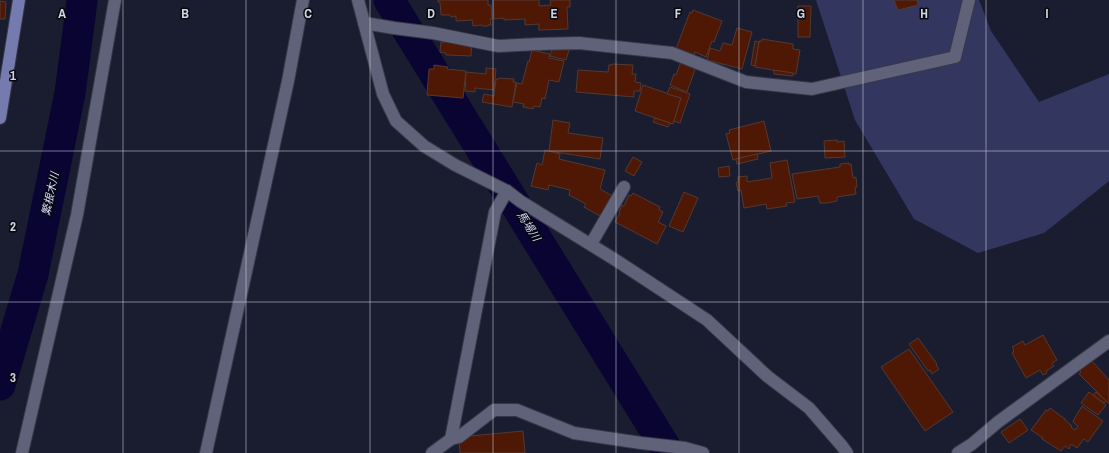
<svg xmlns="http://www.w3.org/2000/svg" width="1109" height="453" font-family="'Archivo Narrow','Noto Sans JP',sans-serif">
<rect width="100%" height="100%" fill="#1a1c2f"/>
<polygon fill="#333760" points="816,0 979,0 991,31 1039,102 1109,74 1109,181 1044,233 978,253 914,219 855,120"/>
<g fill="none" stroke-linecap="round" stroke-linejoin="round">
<g stroke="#0a0433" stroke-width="31">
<polyline points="389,0 669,453"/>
<polyline points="0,385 33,274 70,93 80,17 82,0"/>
</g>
</g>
<g fill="#4f1804" stroke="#523a32">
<polygon points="438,0 488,0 488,5 491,5 492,19 490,19 491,25 488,25 488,26 482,26 482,25 473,26 472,20 456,21 456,16 451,17 450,15 441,15 440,2 438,2"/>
<polygon points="493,0 539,0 539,6 551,5 550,0 570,0 570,7 567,7 568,29 539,30 539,24 525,25 525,19 504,20 504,18 494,19"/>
<polygon points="894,0 917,0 918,5 898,10"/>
<polygon points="0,1 6,2 5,19 0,19"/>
<polygon points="798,6 811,6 810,37 798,37"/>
<polygon points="693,10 722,21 714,42 712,41 706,57 695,52 694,55 676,49 690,12 692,13"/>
<polygon points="737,28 752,32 742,69 707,60 710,48 720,51 723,43 732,45"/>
<polygon points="447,37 472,39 471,56 446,55 446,53 440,52 441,42 447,42"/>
<polygon points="762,39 793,44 793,49 800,50 796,74 755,67 759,41 762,41"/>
<polygon points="755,41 759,42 755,66 751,65"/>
<polygon points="553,46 569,50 566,60 550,56"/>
<polygon points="532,50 550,54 549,58 564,61 559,82 549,80 545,99 542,98 540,107 534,106 533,109 523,107 524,104 513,102 517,83 522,84 528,61 529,62"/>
<polygon points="681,62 696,67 687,92 670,85 674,74 676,75"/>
<polygon points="612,64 633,65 632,74 636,74 635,82 641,83 640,91 634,91 634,97 576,92 578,70 608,72 609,65 612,65"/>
<polygon points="434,65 448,67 447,69 466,71 463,98 427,95 429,69 434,69"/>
<polygon points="486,68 496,69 494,90 475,88 475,92 465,91 466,72 486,74"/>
<polygon points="774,70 793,73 793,76 774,74"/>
<polygon points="499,78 514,79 513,82 516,82 512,107 482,102 484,94 494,96 496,79 499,79"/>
<polygon points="643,85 681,98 673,124 635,111"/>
<polygon points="670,87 690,94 680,123 674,121 681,98 667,94"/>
<polygon points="655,118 670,123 668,127 653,122"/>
<polygon points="553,120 570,123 568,133 603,138 600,159 549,151"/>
<polygon points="764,121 771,151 733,160 726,134 730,133 729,130"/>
<polygon points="837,140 837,142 844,141 845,157 825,158 824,141"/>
<polygon points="545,150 560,154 559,159 605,170 600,189 616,198 605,219 584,207 586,204 569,195 570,190 549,185 548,190 531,186 537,163 542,165"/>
<polygon points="757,154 758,159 737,164 736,159"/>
<polygon points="633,157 642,162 634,176 625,171"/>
<polygon points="787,160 795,202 786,203 787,206 767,209 766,204 744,208 741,190 738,191 736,183 738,182 738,177 747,176 747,182 772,178 770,163"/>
<polygon points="849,163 849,165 851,164 853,178 856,177 857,187 855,187 856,194 837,197 837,201 827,203 820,203 818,196 797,199 792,174 840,167 840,164"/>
<polygon points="729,166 730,176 719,177 718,168"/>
<polygon points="684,192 698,198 683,232 669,226"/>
<polygon points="633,193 660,207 659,210 663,212 658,222 666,226 657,244 615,222 620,213 619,212 622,205 624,206 629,195 631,196"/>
<polygon points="1043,335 1057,360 1052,363 1054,366 1046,371 1047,373 1043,375 1040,370 1026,378 1012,353 1014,352 1013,351 1014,350 1012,347 1023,341 1025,345"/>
<polygon points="918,338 937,364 936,365 939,369 932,374 930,370 928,371 909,344"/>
<polygon points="909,349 953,412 925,431 881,367"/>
<polygon points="1092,361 1109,380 1109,404 1079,374 1081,372 1079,370"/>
<polygon points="1089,392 1106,405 1098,415 1081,403"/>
<polygon points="1096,392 1106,401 1104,403 1093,395"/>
<polygon points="1082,406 1103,421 1088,442 1084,439 1077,448 1071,444 1069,449 1065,446 1061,451 1042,439 1043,438 1031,430 1046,410 1048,411 1050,408 1065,419 1065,420 1072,426 1071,427 1075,430 1078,426 1073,422 1073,421"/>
<polygon points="1020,419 1028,430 1009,443 1001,432"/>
<polygon points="523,431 525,453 460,453 459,437"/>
</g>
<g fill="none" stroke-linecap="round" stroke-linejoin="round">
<defs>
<g id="minor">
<polyline points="358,0 383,94 396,121 424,146 455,165 507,191 520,201 614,259 707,320 767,376 809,408 842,446 847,453"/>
<polyline points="364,23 394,28 433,33 498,46 539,44 579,43 672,53 746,82 812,89 955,57 969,0"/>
<polyline points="591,244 624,187"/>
<polyline points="451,439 495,212 507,191"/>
<polyline points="22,453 77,215 115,0"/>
<polyline points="206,453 288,81 303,0"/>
<polyline points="432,453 451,439 459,437 494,410 517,410 574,433 641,443 685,448 703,453"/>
<polyline points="958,453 972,444 998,422 1109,341"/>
</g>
<polyline id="major" points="0,118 19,0"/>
</defs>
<use href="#minor" stroke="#373847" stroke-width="14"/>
<use href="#major" stroke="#373847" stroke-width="14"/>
<use href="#minor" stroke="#5f6279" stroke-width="12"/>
<use href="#major" stroke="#757bae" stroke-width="12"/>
</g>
<path fill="none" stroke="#d3d6e3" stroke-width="1" stroke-opacity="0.55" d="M123 0V453M246 0V453M370 0V453M493 0V453M616 0V453M739 0V453M863 0V453M986 0V453M0 151H1109M0 302H1109"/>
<g text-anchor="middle" stroke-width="3" stroke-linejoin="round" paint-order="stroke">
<g font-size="11" font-style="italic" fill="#d3d8fa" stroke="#07070f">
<text transform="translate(50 194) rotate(-78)" y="4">繁根木川</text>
<text transform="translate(529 226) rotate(58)" y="4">馬場川</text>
</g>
</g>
<g font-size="13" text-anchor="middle" font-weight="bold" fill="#d3d6e3" stroke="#07070f" stroke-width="3" stroke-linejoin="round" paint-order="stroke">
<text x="62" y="18">A</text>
<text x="185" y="18">B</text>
<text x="308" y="18">C</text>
<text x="431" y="18">D</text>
<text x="554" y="18">E</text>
<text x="678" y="18">F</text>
<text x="801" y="18">G</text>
<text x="924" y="18">H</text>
<text x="1047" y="18">I</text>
<text x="13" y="80">1</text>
<text x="13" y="231">2</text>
<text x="13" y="382">3</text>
</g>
</svg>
